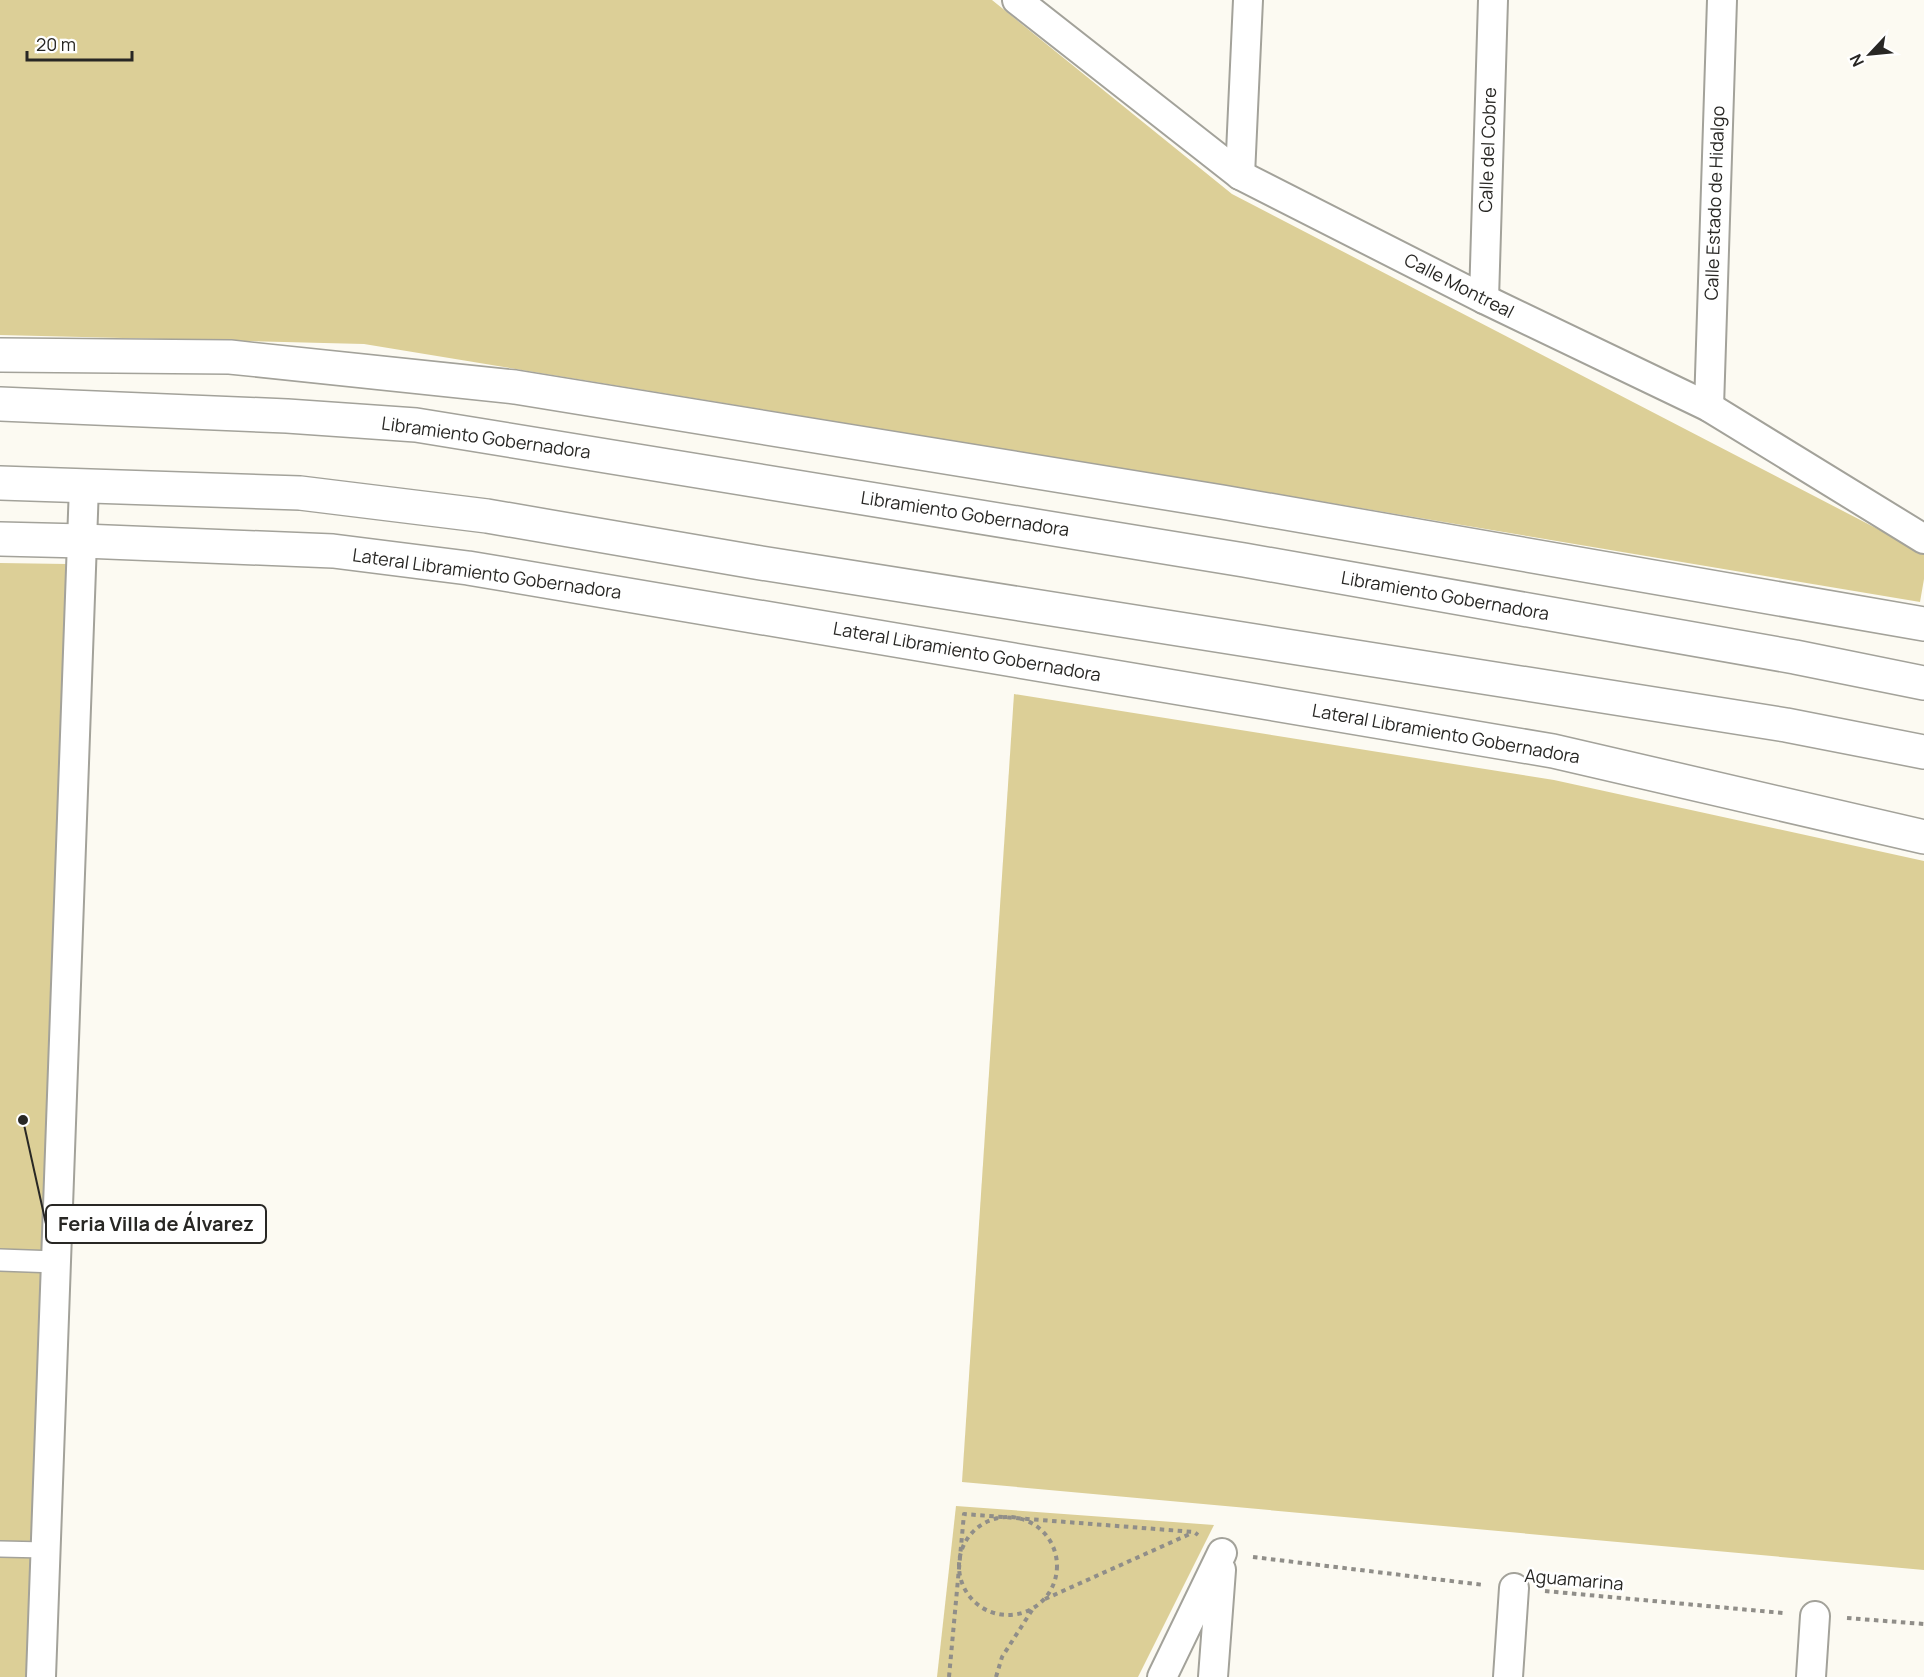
<svg xmlns="http://www.w3.org/2000/svg" width="1924" height="1677" font-family="Manrope,sans-serif">
<rect width="100%" height="100%" fill="#fcfaf2"/>
<g fill="#dccf97">
<polygon points="0,0 992,0 1232,194 1924,553 1924,579 1920,602 1265,492 364,344 0,335"/>
<polygon points="0,563 67,564 26,1677 0,1677"/>
<polygon points="1014,694 1554,780 1924,861 1924,1570 962,1482"/>
<polygon points="956,1506 1214,1525 1138,1677 937,1677"/>
</g>
<g fill="none" stroke-linecap="round" stroke-linejoin="round">
<defs>
<polyline id="service" points="0,1549 45,1550"/>
<polyline id="pedestrian" points="0,1260 56,1262"/>
<g id="minor">
<polyline points="1017,0 1240,175 1484,299 1709,407 1924,539"/>
<polyline points="1240,175 1248,0"/>
<polyline points="1484,299 1493,0"/>
<polyline points="1709,407 1722,0"/>
<polyline points="41,1677 84,486"/>
<polyline points="1162,1677 1222,1553"/>
<polyline points="1213,1677 1221,1570"/>
<polyline points="1508,1677 1514,1588"/>
<polyline points="1811,1677 1815,1616"/>
</g>
<g id="tertiary">
<polyline points="0,355 230,357 515,387 1222,502 1924,624"/>
<polyline points="0,539 83,541 333,551 468,568 1553,751 1924,837"/>
</g>
<g id="trunk">
<polyline points="0,404 287,416 416,425 1244,560 1795,657 1924,683"/>
<polyline points="0,483 300,493 487,516 755,562 1786,725 1924,752"/>
</g>
</defs>
<use href="#service" stroke="#a3a29a" stroke-width="18"/>
<use href="#pedestrian" stroke="#a3a29a" stroke-width="24"/>
<use href="#minor" stroke="#a3a29a" stroke-width="32"/>
<use href="#tertiary" stroke="#a3a29a" stroke-width="36"/>
<use href="#trunk" stroke="#a3a29a" stroke-width="36"/>
<g stroke="#908e89" stroke-width="4" stroke-dasharray="4.5 4.5" stroke-linecap="butt">
<circle cx="1008" cy="1566" r="49"/>
<polyline points="1253,1557 1484,1585"/>
<polyline points="1545,1591 1783,1613"/>
<polyline points="1045,1599 1192,1533"/>
<polyline points="1847,1618 1924,1624"/>
<polyline points="949,1677 964,1514 1194,1532 1198,1535"/>
<polyline points="996,1677 1002,1657 1034,1607"/>
</g>
<use href="#service" stroke="#fff" stroke-width="15"/>
<use href="#pedestrian" stroke="#fff" stroke-width="21"/>
<use href="#minor" stroke="#fff" stroke-width="28"/>
<use href="#tertiary" stroke="#fff" stroke-width="33"/>
<use href="#trunk" stroke="#fff" stroke-width="33"/>
</g>
<g text-anchor="middle" stroke-width="5" stroke-linejoin="round" paint-order="stroke">
<g font-size="18" fill="#282724" stroke="#fff">
<text transform="translate(1488 150) rotate(-88)" y="6">Calle del Cobre</text>
<text transform="translate(1715 203) rotate(-88)" y="6">Calle Estado de Hidalgo</text>
<text transform="translate(1459 286) rotate(27)" y="6">Calle Montreal</text>
<text transform="translate(486 438) rotate(8)" y="6">Libramiento Gobernadora</text>
<text transform="translate(965 514) rotate(9)" y="6">Libramiento Gobernadora</text>
<text transform="translate(487 574) rotate(8)" y="6">Lateral Libramiento Gobernadora</text>
<text transform="translate(1445 596) rotate(10)" y="6">Libramiento Gobernadora</text>
<text transform="translate(967 652) rotate(10)" y="6">Lateral Libramiento Gobernadora</text>
<text transform="translate(1446 734) rotate(10)" y="6">Lateral Libramiento Gobernadora</text>
<text transform="translate(1574 1580) rotate(5)" y="6">Aguamarina</text>
</g>
</g>
<path fill="none" stroke="#282724" stroke-width="2" d="M23 1120L46 1224"/>
<circle fill="#282724" stroke="#fff" stroke-width="2" cx="23" cy="1120" r="6"/>
<rect fill="#fff" stroke="#282724" stroke-width="2" x="46" y="1205" width="220" height="38" rx="6"/>
<g font-size="20" text-anchor="middle" font-weight="bold" fill="#282724">
<text x="156" y="1231">Feria Villa de Álvarez</text>
</g>
<g transform="translate(1870 54) rotate(244)" stroke="#ffffff" stroke-width="4.5" paint-order="stroke">
<path d="M0-4.5L10 22L0 15L-10 22Z" fill="#282724"/>
<text y="-9" font-size="16" font-weight="bold" text-anchor="middle" fill="#282724">N</text>
</g>
<path d="M27 51v9h105v-9" fill="none" stroke="#282724" stroke-width="3"/>
<text x="36" y="51" font-size="18" fill="#282724" stroke="#ffffff" stroke-width="4.5" paint-order="stroke">20 m</text>
</svg>
